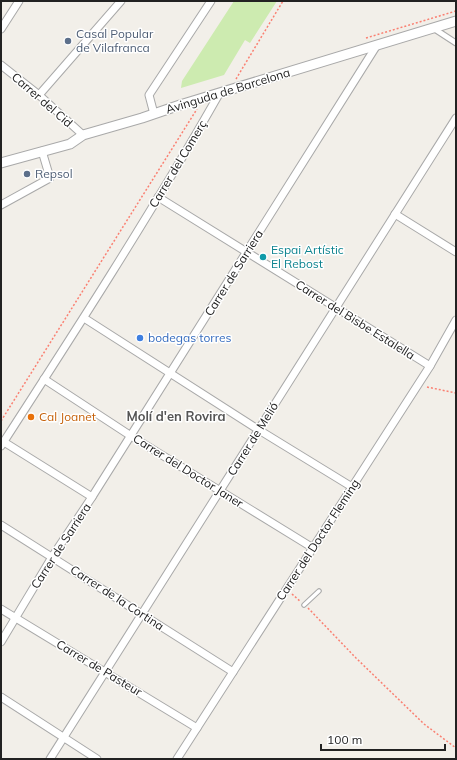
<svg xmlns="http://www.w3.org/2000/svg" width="457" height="760" font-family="Mulish,sans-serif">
<rect width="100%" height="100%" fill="#f2efe9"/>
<polygon fill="#cdebb0" points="234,1 256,2 277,1 250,43 245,40 224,75 181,88 182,81"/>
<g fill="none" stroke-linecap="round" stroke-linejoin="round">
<defs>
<polyline id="service" points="304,605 319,591"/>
<polyline id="pedestrian" points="433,28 456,43"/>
<g id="minor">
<polyline points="1,29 19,1"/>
<polyline points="1,65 39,95 83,135"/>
<polyline points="39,95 121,1"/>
<polyline points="154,114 149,95 211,1"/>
<polyline points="158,197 430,366"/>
<polyline points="1,205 50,178 42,151"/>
<polyline points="395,214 456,252"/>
<polyline points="84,318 259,430 352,487"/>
<polyline points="44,379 131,436 313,548"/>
<polyline points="4,442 92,497"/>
<path d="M1 446C76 330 151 214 219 94"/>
<polyline points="1,525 233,672"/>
<polyline points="1,609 197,728"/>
<polyline points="1,642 52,557 92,497 377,45"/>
<polyline points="1,697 97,759"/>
<polyline points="50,759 456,118"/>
<polyline points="177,759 430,366 456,320"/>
</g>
<polyline id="tertiary" points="1,163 70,144 83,135 142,118 180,105 456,21"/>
</defs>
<use href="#service" stroke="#a9a9a9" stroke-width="5.5"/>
<use href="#pedestrian" stroke="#a9a9a9" stroke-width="7"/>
<use href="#minor" stroke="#a9a9a9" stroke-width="9"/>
<use href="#tertiary" stroke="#a9a9a9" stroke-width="11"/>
<g stroke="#fa8072" stroke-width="1.5" stroke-dasharray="2 2" stroke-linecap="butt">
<polyline points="366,38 456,11"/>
<polyline points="236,79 283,1"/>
<polyline points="427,387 456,393"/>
<polyline points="1,421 197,109"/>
<polyline points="292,594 301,602"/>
<polyline points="308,608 356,658 424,724 456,748"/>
</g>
<use href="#service" stroke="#fff" stroke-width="3.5"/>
<use href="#pedestrian" stroke="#fff" stroke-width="5"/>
<use href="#minor" stroke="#fff" stroke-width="7"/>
<use href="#tertiary" stroke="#fff" stroke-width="9"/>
</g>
<g fill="#5c6f8a" stroke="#fff" stroke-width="1.5">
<circle cx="68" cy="41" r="4"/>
<circle cx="27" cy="174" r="4"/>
</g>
<circle fill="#0f9aa8" stroke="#fff" stroke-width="1.5" cx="263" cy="257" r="4"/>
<circle fill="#3f7fe0" stroke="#fff" stroke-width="1.5" cx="140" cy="338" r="4"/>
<circle fill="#e8710a" stroke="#fff" stroke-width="1.5" cx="31" cy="417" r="4"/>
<g text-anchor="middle" stroke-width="3" stroke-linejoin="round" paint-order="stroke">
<g font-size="12" fill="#4e5e75" stroke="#fff" text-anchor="start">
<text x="76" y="38">Casal Popular<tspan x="76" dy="14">de Vilafranca</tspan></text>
<text x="35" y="178">Repsol</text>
</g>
<g font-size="12" fill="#222" stroke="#fff">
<text transform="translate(228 91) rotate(-17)" y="4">Avinguda de Barcelona</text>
<text transform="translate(42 100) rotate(41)" y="4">Carrer del Cid</text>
<text transform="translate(178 164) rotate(-59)" y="4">Carrer del Comerç</text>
<text transform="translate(234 273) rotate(-58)" y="4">Carrer de Sarriera</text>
<text transform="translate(355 320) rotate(32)" y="4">Carrer del Bisbe Estalella</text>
<text transform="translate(253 439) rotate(-58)" y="4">Carrer de Melió</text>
<text transform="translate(188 471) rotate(32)" y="4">Carrer del Doctor Janer</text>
<text transform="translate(318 540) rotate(-57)" y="4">Carrer del Doctor Fleming</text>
<text transform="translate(61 546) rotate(-57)" y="4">Carrer de Sarriera</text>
<text transform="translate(117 598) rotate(33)" y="4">Carrer de la Cortina</text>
<text transform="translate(99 668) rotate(31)" y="4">Carrer de Pasteur</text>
</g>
<g font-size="12" fill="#0d838f" stroke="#fff" text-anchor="start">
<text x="271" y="254">Espai Artístic<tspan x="271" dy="14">El Rebost</tspan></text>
</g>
<g font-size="12" fill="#366cbe" stroke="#fff" text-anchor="start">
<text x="148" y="342">bodegas torres</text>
</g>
<g font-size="12" fill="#c56008" stroke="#fff" text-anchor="start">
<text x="39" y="421">Cal Joanet</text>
</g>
<g font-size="13" font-weight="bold" fill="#555" stroke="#fff">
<text x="176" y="421">Molí d'en Rovira</text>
</g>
</g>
<rect width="457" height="760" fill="none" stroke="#222222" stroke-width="4"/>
<path d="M321 744v6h124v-6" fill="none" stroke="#222222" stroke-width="2"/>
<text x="327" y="744" font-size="12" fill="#222222" stroke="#ffffff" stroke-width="3" paint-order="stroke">100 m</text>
</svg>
